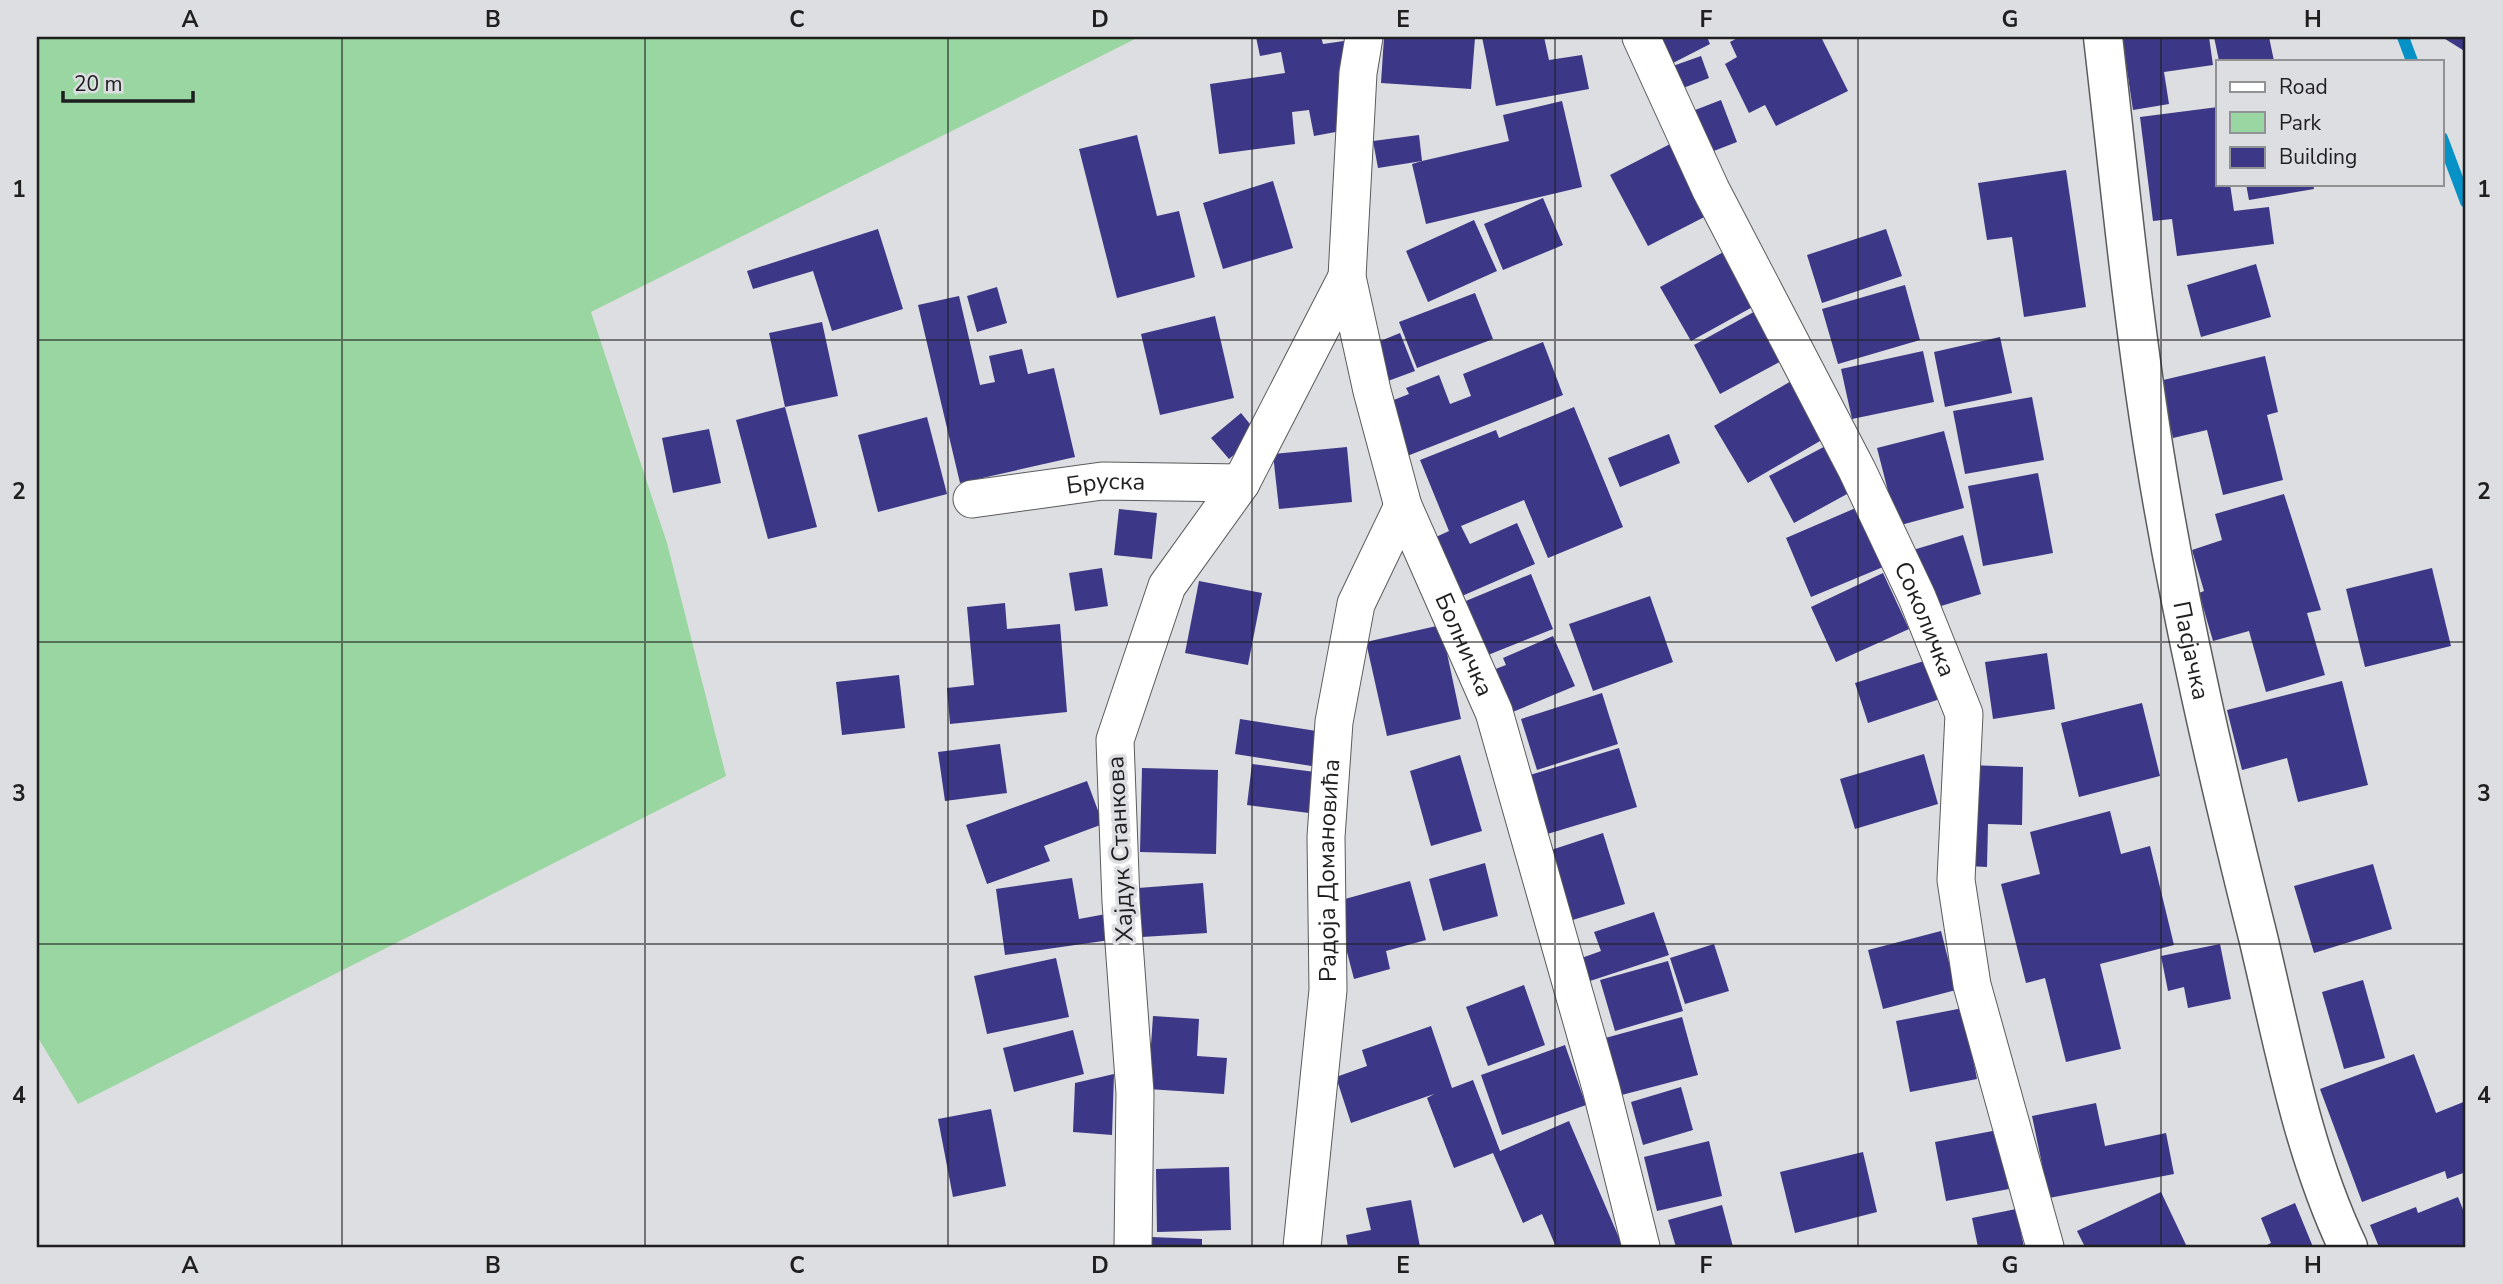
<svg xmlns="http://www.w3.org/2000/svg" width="2503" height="1284" font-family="'Nunito Sans',sans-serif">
<rect width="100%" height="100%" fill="#dddee1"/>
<polygon fill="#9ad6a1" points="37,37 1139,37 591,312 667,543 726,776 78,1104 37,1036"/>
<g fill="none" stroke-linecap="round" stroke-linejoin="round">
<g stroke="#0692c6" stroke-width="12">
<polyline points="2403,37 2412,61"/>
<polyline points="2442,138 2466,202"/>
</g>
</g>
<g fill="#3c3786">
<polygon points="1256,37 1321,37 1323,44 1344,41 1354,102 1337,104 1341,131 1314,136 1309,110 1292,112 1295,144 1219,154 1210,84 1285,73 1281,52 1260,56"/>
<polygon points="1384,37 1475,38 1471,89 1381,83"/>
<polygon points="1482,37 1544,37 1549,60 1582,55 1589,89 1496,106"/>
<polygon points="1659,37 1707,37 1710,44 1673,63"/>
<polygon points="1739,37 1821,37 1848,91 1776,126 1765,105 1749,113 1725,64 1737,57 1730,42"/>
<polygon points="2122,37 2209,37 2213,65 2164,72 2169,104 2133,110"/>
<polygon points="2214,37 2269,37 2274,61 2219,61"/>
<polygon points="2442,37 2466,37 2466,52"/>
<polygon points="1701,56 1709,78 1678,90 1670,67"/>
<polygon points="1721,100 1737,142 1706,154 1690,112"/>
<polygon points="1562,101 1582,187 1426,224 1412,164 1422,161 1378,168 1373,141 1419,135 1422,161 1509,141 1503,115"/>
<polygon points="2218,107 2218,184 2230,184 2234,211 2269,207 2274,244 2177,256 2172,219 2153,221 2140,117"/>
<polygon points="1137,135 1157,216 1179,211 1195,277 1117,298 1079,149"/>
<polygon points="1674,142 1712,213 1648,246 1610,175"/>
<polygon points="2066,170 2086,307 2024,317 2012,237 1987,240 1978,183"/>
<polygon points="1273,181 1293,248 1223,269 1203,203"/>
<polygon points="2246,184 2313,184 2314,189 2249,200"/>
<polygon points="1543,198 1563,245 1503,270 1484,224"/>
<polygon points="1474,220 1497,271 1428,302 1406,251"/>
<polygon points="878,229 903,309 832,331 813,271 753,289 747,271"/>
<polygon points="1886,229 1902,276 1822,303 1807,255"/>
<polygon points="1727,250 1758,304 1691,341 1660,287"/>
<polygon points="2256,264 2271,317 2201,337 2187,285"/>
<polygon points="1905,285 1920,340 1838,364 1822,309"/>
<polygon points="997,287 1007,323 977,332 967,296"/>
<polygon points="1475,293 1493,339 1417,368 1399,322"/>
<polygon points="959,296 980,385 995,382 989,356 1022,349 1028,374 1054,368 1075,457 960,483 918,305"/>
<polygon points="1761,308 1789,357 1720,394 1694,345"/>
<polygon points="1215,316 1234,398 1160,415 1141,334"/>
<polygon points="822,322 838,396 785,407 817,527 768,539 736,420 785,407 769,333"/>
<polygon points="1400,333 1415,371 1388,381 1373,344"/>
<polygon points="2000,337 2012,393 1945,407 1934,352"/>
<polygon points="1543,342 1563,395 1402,458 1381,405 1409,394 1406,388 1439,375 1450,404 1471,396 1463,374"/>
<polygon points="1923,351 1934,402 1852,419 1841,369"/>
<polygon points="2265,356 2278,412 2267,415 2283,480 2223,495 2207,430 2173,438 2159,381"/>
<polygon points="1798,377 1832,434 1748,483 1714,426"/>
<polygon points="2032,397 2044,460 1965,474 1953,411"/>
<polygon points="1574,407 1623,527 1548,558 1524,500 1461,526 1470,544 1517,523 1535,564 1462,596 1436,537 1449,531 1420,460 1496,430 1499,438"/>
<polygon points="1241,413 1258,434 1229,459 1211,438"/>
<polygon points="927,417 947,494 878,512 858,435"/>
<polygon points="709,429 721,483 673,493 662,438"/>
<polygon points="1944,431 1964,508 1897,526 1877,448"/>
<polygon points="1669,434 1680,463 1620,487 1608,458"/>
<polygon points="1833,442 1858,488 1794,523 1769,476"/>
<polygon points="1347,447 1352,502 1279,509 1273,454"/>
<polygon points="2038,473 2053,553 1983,566 1968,486"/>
<polygon points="2284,494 2321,610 2307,613 2325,675 2266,692 2249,631 2213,641 2199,593 2204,591 2192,550 2222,540 2215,514"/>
<polygon points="1858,507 1883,567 1811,597 1786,538"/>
<polygon points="1119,509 1157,513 1152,559 1114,555"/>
<polygon points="1963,535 1981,594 1931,609 1913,550"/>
<polygon points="1102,568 1108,606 1075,611 1069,573"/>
<polygon points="2432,568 2451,646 2365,667 2346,589"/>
<polygon points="1883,573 1909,629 1836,662 1811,607"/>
<polygon points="1531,574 1553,629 1483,657 1461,603"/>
<polygon points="1199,581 1262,593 1248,665 1185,653"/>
<polygon points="1650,596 1673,662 1593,691 1569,624"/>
<polygon points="1005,603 1007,629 1060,624 1067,712 950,724 947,688 974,685 967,607"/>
<polygon points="1441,625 1461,719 1387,736 1366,642"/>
<polygon points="1553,636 1575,686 1503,716 1485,673 1506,665 1503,658"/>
<polygon points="2047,653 2055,709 1993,719 1985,662"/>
<polygon points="1927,660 1940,699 1868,723 1855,683"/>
<polygon points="899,675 905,728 842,735 836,682"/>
<polygon points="2342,681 2368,785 2298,802 2287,758 2242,770 2227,710"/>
<polygon points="1602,693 1618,744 1537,770 1521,719"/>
<polygon points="2142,703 2160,776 2079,797 2061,723"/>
<polygon points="1240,719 1323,732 1318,767 1235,754"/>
<polygon points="1000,744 1007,793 945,801 938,752"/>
<polygon points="1619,748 1637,807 1534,838 1517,779"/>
<polygon points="1924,754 1938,804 1855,829 1840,779"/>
<polygon points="1460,755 1482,831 1431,846 1410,771"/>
<polygon points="1252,764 1315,772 1309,813 1247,805"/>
<polygon points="1969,765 2023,767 2022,825 1988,824 1987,867 1967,866"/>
<polygon points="1142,768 1218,770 1216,854 1140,852"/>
<polygon points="1087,781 1103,824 1044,846 1050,861 987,884 966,825"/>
<polygon points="2110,811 2121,854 2150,846 2174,945 2100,964 2121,1049 2066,1062 2045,978 2026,983 2001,884 2040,874 2030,832"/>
<polygon points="1603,833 1625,904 1566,922 1545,852"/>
<polygon points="1485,863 1498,916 1443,931 1429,879"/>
<polygon points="2373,864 2392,929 2314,953 2294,886"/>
<polygon points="1072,878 1079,919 1106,914 1110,940 1005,955 996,889"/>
<polygon points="1410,881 1426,940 1386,951 1390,969 1354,979 1334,902"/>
<polygon points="1203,883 1207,933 1142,937 1138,888"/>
<polygon points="1654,912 1669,955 1584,983 1576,960 1601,951 1594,932"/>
<polygon points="1941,931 1956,990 1883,1009 1868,950"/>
<polygon points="1714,944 1729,991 1685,1004 1670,958"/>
<polygon points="2220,944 2231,999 2188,1008 2184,987 2168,991 2161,956"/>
<polygon points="1056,958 1069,1017 987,1034 974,976"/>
<polygon points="1668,961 1683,1011 1615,1031 1600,980"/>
<polygon points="2363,980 2385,1058 2344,1069 2322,992"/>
<polygon points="1524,985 1545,1045 1488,1066 1466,1007"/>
<polygon points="1963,1008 1977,1079 1910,1092 1896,1021"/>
<polygon points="1153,1016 1199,1019 1197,1056 1227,1058 1224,1094 1148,1089"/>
<polygon points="1682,1017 1698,1075 1614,1097 1598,1040"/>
<polygon points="1431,1026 1452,1088 1473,1080 1500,1151 1569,1121 1623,1247 1556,1247 1542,1214 1523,1223 1493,1153 1454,1168 1427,1098 1434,1094 1351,1123 1336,1077 1367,1066 1362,1050"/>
<polygon points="1073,1030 1084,1074 1014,1092 1003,1048"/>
<polygon points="1565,1045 1586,1105 1502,1135 1481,1075"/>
<polygon points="2414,1054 2436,1113 2466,1101 2466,1172 2447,1179 2445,1171 2362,1202 2320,1089"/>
<polygon points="1114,1074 1112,1135 1073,1132 1075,1083"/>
<polygon points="1681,1087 1693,1130 1643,1145 1631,1102"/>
<polygon points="2096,1103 2105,1146 2166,1133 2174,1174 2049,1198 2032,1116"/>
<polygon points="991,1109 1006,1186 953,1197 938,1119"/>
<polygon points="2003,1129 2014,1188 1946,1201 1935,1142"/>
<polygon points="1709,1141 1722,1196 1657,1211 1644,1157"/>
<polygon points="1863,1152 1877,1212 1795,1233 1780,1172"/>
<polygon points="1229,1167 1231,1230 1157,1232 1156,1169"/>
<polygon points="2161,1192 2187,1247 2085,1247 2077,1231"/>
<polygon points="2458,1197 2466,1217 2466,1247 2379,1247 2370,1225 2416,1207 2418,1213"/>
<polygon points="1411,1200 1420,1247 1348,1247 1346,1235 1371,1230 1366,1208"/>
<polygon points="2295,1203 2313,1247 2263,1247 2271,1243 2261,1218"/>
<polygon points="1722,1205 1733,1247 1676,1247 1668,1220"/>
<polygon points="2016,1209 2024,1247 1978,1247 1972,1218"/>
<polygon points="1151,1237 1202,1239 1202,1247 1150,1247"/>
</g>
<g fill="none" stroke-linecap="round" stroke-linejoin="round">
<defs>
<g id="street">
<path id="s1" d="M1364 37 1358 73 1347 277 1372 391 1403 506 1494 712 1601 1088 1641 1247"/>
<path id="s2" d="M1641 37 1711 190 1857 470 1917 597 1964 714 1956 880 1972 985 2045 1247"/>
<path id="s3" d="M972 499 1102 481 1241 483"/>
<polyline points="1133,1247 1135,1093 1121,902 1115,740 1167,586 1241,483 1347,277"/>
<path id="s4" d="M1302 1247 1328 990 1326 837 1334 722 1356 604 1403 506"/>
</g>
<g id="secondary">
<path id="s5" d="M2103 37C2119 175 2132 313 2154 451 2180 614 2218 777 2258 937 2283 1041 2302 1150 2348 1247"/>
</g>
</defs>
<use href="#street" stroke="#5a5b5d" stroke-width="39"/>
<use href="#secondary" stroke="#5a5b5d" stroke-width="41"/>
<use href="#street" stroke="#fff" stroke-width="37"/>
<use href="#secondary" stroke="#fff" stroke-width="38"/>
</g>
<path fill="none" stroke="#1f1f20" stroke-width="2" stroke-opacity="0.55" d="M342 37V1247M645 37V1247M948 37V1247M1252 37V1247M1555 37V1247M1858 37V1247M2161 37V1247M37 340H2466M37 642H2466M37 944H2466"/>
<g text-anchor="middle" stroke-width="7" stroke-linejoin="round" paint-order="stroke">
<g font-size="24" fill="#1f1f20" stroke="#dddee1">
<text dy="8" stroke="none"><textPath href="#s3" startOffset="135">Бруска</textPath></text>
<text dy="8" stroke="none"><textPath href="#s2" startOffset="648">Соколичка</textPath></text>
<text dy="8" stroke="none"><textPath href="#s1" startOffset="628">Болничка</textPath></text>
<text dy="8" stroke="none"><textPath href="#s5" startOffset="620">Пасјачка</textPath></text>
<text transform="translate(1120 849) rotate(-93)" y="8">Хајдук Станкова</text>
<text dy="8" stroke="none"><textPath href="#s4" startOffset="378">Радоја Домановића</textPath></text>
</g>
</g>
<rect width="2503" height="1284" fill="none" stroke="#dddee1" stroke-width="77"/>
<rect x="2216" y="60" width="228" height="126" fill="#dddee1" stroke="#919294" stroke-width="2"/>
<rect x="2230" y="82" width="35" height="10" fill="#ffffff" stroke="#919294" stroke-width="2"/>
<text x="2279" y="94" font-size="21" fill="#1f1f20">Road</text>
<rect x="2230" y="112" width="35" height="21" fill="#9ad6a1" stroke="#919294" stroke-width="2"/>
<text x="2279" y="130" font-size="21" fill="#1f1f20">Park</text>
<rect x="2230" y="147" width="35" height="21" fill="#3c3786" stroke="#919294" stroke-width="2"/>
<text x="2279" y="164" font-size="21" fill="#1f1f20">Building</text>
<path d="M63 91v10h130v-10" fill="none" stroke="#1f1f20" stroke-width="3.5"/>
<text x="74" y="91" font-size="21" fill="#1f1f20" stroke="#dddee1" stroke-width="5" paint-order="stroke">20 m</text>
<rect x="38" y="38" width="2426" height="1208" fill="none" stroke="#1f1f20" stroke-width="2.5"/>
<g font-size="23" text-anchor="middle" font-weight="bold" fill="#1f1f20">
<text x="190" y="27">A</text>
<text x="493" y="27">B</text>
<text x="797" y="27">C</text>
<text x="1100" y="27">D</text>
<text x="1403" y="27">E</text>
<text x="1706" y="27">F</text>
<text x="2010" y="27">G</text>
<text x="2313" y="27">H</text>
<text x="19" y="197">1</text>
<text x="2484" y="197">1</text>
<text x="19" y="499">2</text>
<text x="2484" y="499">2</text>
<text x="19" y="801">3</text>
<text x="2484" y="801">3</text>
<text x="19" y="1103">4</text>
<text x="2484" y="1103">4</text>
<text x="190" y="1273">A</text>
<text x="493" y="1273">B</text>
<text x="797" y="1273">C</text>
<text x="1100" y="1273">D</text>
<text x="1403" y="1273">E</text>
<text x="1706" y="1273">F</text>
<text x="2010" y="1273">G</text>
<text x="2313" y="1273">H</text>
</g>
</svg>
